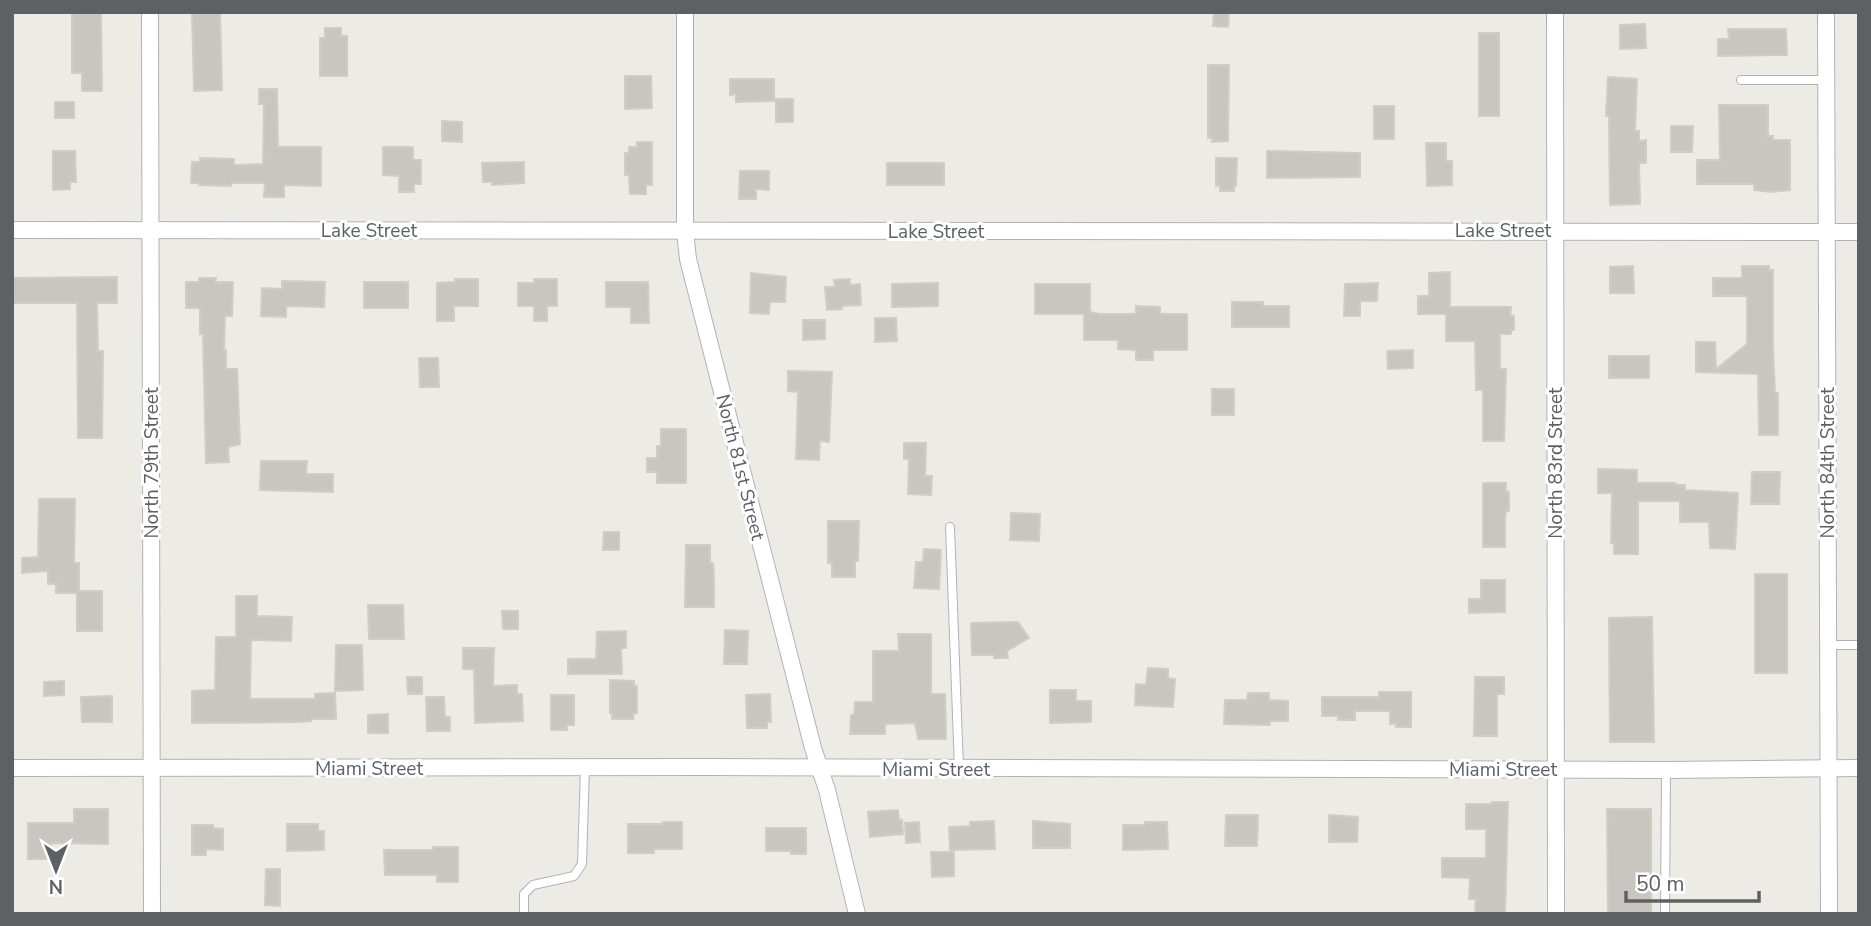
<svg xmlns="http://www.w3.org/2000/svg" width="1871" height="926" font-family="'Nunito Sans',sans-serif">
<rect width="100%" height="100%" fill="#edebe5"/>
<g fill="#c9c6c2" stroke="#d1ccc4" stroke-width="2">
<polygon points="72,12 101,12 102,91 82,91 82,73 72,73"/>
<polygon points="192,12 220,12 222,90 194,91"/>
<polygon points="1214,12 1229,12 1228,27 1213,26"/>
<polygon points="1645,24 1646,48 1620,49 1620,25"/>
<polygon points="325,28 341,28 341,36 347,36 347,76 320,76 320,38 325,38"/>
<polygon points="1728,29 1786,29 1787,55 1718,56 1718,39 1729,39"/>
<rect x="1479" y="33" width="20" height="83"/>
<polygon points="1208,65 1229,65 1228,141 1212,142 1212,138 1208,138"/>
<polygon points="625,76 651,76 652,108 625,109"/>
<polygon points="1608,77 1637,79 1635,131 1639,131 1639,141 1646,140 1646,163 1639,163 1640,204 1610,205 1609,116 1606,116"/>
<polygon points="730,79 774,79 774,101 736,102 736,94 730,95"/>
<polygon points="259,89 277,89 278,147 321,147 321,186 284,185 284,197 264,197 265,183 231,183 231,186 199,185 200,183 191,183 192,162 200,162 200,158 234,159 234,165 263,164 264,104 259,104"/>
<rect x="776" y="99" width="17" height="23"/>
<rect x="55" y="102" width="19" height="16"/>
<polygon points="1719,105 1768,105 1768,136 1773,136 1773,140 1790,140 1790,190 1772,192 1754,190 1754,184 1697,184 1697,160 1720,160"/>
<rect x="1374" y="106" width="20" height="33"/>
<polygon points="442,121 462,122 462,142 442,141"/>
<polygon points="1671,126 1693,126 1692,152 1671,152"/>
<polygon points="637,142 652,142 652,185 646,185 646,194 630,194 629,175 625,175 625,153 629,153 629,147 637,147"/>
<polygon points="1426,143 1446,143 1446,161 1452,161 1452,185 1427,186"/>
<polygon points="383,147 413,147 413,160 421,160 421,184 414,184 414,192 399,192 399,176 383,175"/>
<polygon points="53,151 75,151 76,182 70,182 70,189 53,190"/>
<polygon points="1267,151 1360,153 1360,177 1267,178"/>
<polygon points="1216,158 1237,158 1236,186 1234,186 1234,191 1220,191 1220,186 1216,186"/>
<polygon points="524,162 524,183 492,185 492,182 483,182 482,163"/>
<rect x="887" y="163" width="57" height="22"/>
<polygon points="740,171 769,171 769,190 756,189 756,199 739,199"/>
<polygon points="1633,266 1634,293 1610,293 1610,267"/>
<polygon points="1742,266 1769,266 1769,270 1773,270 1773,350 1775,393 1778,393 1778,435 1759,435 1758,374 1696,372 1696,342 1715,342 1716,369 1747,344 1747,296 1713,296 1713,278 1742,278"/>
<polygon points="1450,272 1450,307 1511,307 1510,315 1514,316 1514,330 1511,330 1511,334 1500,334 1500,369 1506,369 1504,441 1483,441 1483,390 1476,390 1475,341 1446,341 1446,314 1418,314 1418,296 1429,296 1429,273"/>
<polygon points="751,273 786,277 785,302 770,302 769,314 750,313"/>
<polygon points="117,277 117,303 97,303 98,351 103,351 102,438 78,438 77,303 12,303 12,278"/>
<polygon points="199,278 216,278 215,282 233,282 232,316 225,316 224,350 226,350 226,369 237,369 240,444 228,447 229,462 206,463 203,334 200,334 200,308 186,308 186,282 199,282"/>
<polygon points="455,279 478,279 478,306 454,306 454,321 437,321 437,283 455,282"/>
<polygon points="534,279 557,279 557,306 547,306 547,321 534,321 534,306 518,306 518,283 534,283"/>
<polygon points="850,279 850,285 860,284 861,305 842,306 842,309 827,310 825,287 835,287 834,280"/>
<polygon points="282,281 325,282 324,307 286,306 286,317 261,316 262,288 282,289"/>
<rect x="364" y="282" width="44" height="26"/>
<polygon points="606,282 648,282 649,323 631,323 631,307 606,307"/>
<polygon points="938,283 938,306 892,307 892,284"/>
<polygon points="1378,283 1377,301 1360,301 1360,316 1344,316 1345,284"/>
<polygon points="1035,284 1090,284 1090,312 1099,314 1136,314 1136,306 1160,307 1160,314 1187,314 1187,350 1153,350 1153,360 1136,360 1136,350 1118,349 1118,340 1084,340 1084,314 1035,314"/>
<polygon points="1232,302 1263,302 1263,306 1289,306 1289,327 1232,327"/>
<polygon points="875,318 896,318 897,341 875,342"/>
<polygon points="803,320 825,320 825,339 803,340"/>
<polygon points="1413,350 1413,368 1388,369 1387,351"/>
<rect x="1609" y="356" width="40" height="22"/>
<polygon points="419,358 438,358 439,387 420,387"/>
<polygon points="788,371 832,372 829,442 820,441 819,460 796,459 798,392 788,391"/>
<rect x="1212" y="389" width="22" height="26"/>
<polygon points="661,429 686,429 686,483 657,483 657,472 647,472 647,458 657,458 657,446 661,446"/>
<polygon points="904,443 926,443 925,476 932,476 931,495 908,494 909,459 904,459"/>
<polygon points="261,461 307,461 306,474 333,474 333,492 260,490"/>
<polygon points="1598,469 1637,470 1637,483 1675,483 1675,485 1685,485 1685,490 1738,493 1735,549 1710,548 1709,522 1680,522 1680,501 1638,501 1638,554 1614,554 1614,543 1611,543 1612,493 1598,493"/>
<polygon points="1752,472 1780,472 1779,504 1751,504"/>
<polygon points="1483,483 1506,483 1506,492 1509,492 1509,511 1506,511 1505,520 1505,547 1483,547"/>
<polygon points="39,499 75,499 74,563 79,563 79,591 102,591 102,631 77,631 77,593 56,593 56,584 48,584 48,571 22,573 22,558 38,557"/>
<polygon points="1011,513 1040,514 1039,541 1010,540"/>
<polygon points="828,521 859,521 858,561 855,561 855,577 832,577 832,563 828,563"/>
<polygon points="604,532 619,532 619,550 603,550"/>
<polygon points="686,545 710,545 710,563 713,563 714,579 714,607 685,607"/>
<polygon points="924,549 941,550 939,589 914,588 916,562 923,562"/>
<rect x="1755" y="574" width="32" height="99"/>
<polygon points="1481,580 1505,580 1505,612 1469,613 1469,599 1481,599"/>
<polygon points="236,596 257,596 257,616 292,617 291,641 251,640 250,699 315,699 315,694 335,693 336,719 311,719 311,721 298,722 192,723 192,691 215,690 216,637 236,637"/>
<polygon points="368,605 403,605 404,639 369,639"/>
<polygon points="502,611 518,611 518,629 503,629"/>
<polygon points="1652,617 1654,742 1610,742 1609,618"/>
<polygon points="1018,622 1029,638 1007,651 1008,658 994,658 994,655 972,655 971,623"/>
<polygon points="725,630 748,631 747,664 724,664"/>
<polygon points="626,631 626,648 621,648 622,674 568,674 568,659 596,659 597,632"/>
<polygon points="898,634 931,634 931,694 945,694 946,739 918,739 915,723 885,724 885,734 850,734 851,715 854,715 855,702 873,702 873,651 899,651"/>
<polygon points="336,645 362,645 363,690 335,691"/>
<polygon points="463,648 494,648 493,686 517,685 517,694 522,694 523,721 475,723 474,669 463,669"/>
<polygon points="1148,668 1168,669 1168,678 1175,679 1173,707 1135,705 1136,684 1146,685"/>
<polygon points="407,677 422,677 422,694 408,694"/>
<polygon points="1475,677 1504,677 1504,694 1497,694 1497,736 1474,736"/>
<polygon points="610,680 634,681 634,686 637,686 637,713 634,713 633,719 612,719 612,713 610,713"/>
<polygon points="64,681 64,695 44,696 44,682"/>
<polygon points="1050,690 1076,690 1076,701 1091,701 1091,722 1050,723"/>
<polygon points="1379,692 1411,692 1411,727 1396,727 1396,724 1390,724 1390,711 1355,711 1355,720 1338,720 1338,716 1322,716 1322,697 1379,697"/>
<polygon points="1248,693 1269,693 1269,700 1288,701 1288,721 1270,721 1270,725 1224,724 1225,700 1247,700"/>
<polygon points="770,694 771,722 767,722 767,728 747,728 746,695"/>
<polygon points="551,695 574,695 574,725 567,725 567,730 551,730"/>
<polygon points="112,696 112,722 82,722 81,697"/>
<polygon points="426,697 444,697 445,717 450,717 450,731 427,731"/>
<polygon points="388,714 388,733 368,733 368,715"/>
<polygon points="1492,802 1508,802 1505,914 1475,914 1476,899 1469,899 1470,878 1442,877 1442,858 1486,858 1486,829 1466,829 1466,804 1492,804"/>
<polygon points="74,809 108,809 108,844 51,843 51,859 28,859 28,823 74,823"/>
<polygon points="1607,809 1651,809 1651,914 1608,914"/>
<polygon points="898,810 899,820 902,820 903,834 870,837 868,812"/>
<polygon points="1226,815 1258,815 1257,846 1225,846"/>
<polygon points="1329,815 1358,817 1357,842 1329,842"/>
<polygon points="994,821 995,849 950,850 949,827 970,826 970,822"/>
<polygon points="1033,821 1070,824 1070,848 1033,848"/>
<polygon points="663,822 682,822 682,849 654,849 654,853 628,853 628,824 663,824"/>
<polygon points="919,822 920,842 906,843 905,823"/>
<polygon points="1145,822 1167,822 1168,849 1123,850 1123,825 1145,825"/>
<polygon points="287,824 318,824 318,831 324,831 324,850 287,851"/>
<polygon points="192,825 213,825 213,828 223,829 223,850 206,849 206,855 192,855"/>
<polygon points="766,828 806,828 806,854 791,854 791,851 766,851"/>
<polygon points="433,847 458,847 458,882 437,882 437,875 385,875 384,850 433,850"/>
<polygon points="931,852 954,852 954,876 932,877"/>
<polygon points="266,869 280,869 280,906 265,905"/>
</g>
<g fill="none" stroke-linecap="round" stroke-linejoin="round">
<defs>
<g id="lane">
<polyline points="1741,80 1827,80"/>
<polyline points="950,527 959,769"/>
<polyline points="1828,645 1859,645"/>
<polyline points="524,914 524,894 533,885 574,876 582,864 585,767"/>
<polyline points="1665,914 1666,770"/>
</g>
<g id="street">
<polyline points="150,12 152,914"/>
<polyline points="685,12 685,231 688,259 813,748 827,790 857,914"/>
<polyline points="1555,12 1556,914"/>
<polyline points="1826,12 1829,914"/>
<polyline points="12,230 1859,232"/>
<polyline points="12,768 711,767 1666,770 1859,768"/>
</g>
</defs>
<use href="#lane" stroke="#b0b3b6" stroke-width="10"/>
<use href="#street" stroke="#b0b3b6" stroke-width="18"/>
<use href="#lane" stroke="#fff" stroke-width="8"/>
<use href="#street" stroke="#fff" stroke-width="16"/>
</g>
<g text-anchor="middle" stroke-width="6" stroke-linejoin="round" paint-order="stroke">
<g font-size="19" fill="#5d6164" stroke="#fff">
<text x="369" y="237">Lake Street</text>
<text x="1503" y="237">Lake Street</text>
<text x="936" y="238">Lake Street</text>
<text transform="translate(151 463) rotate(-90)" y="7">North 79th Street</text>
<text transform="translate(1555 463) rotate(-90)" y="7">North 83rd Street</text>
<text transform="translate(1827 463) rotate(-90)" y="7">North 84th Street</text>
<text transform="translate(741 467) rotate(76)" y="7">North 81st Street</text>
<text x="369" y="775">Miami Street</text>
<text x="936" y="776">Miami Street</text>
<text x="1503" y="776">Miami Street</text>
</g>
</g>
<rect width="1871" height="926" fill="none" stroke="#5d6164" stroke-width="28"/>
<g transform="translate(56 870) rotate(180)" stroke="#ffffff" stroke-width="5" paint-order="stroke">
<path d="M0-5L12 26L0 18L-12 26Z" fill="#5d6164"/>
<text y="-10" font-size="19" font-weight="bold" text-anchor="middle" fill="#5d6164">N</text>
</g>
<path d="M1626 891v10h133v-10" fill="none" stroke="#5d6164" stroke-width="3.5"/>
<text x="1636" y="891" font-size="21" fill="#5d6164" stroke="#ffffff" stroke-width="5" paint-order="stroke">50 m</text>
</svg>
